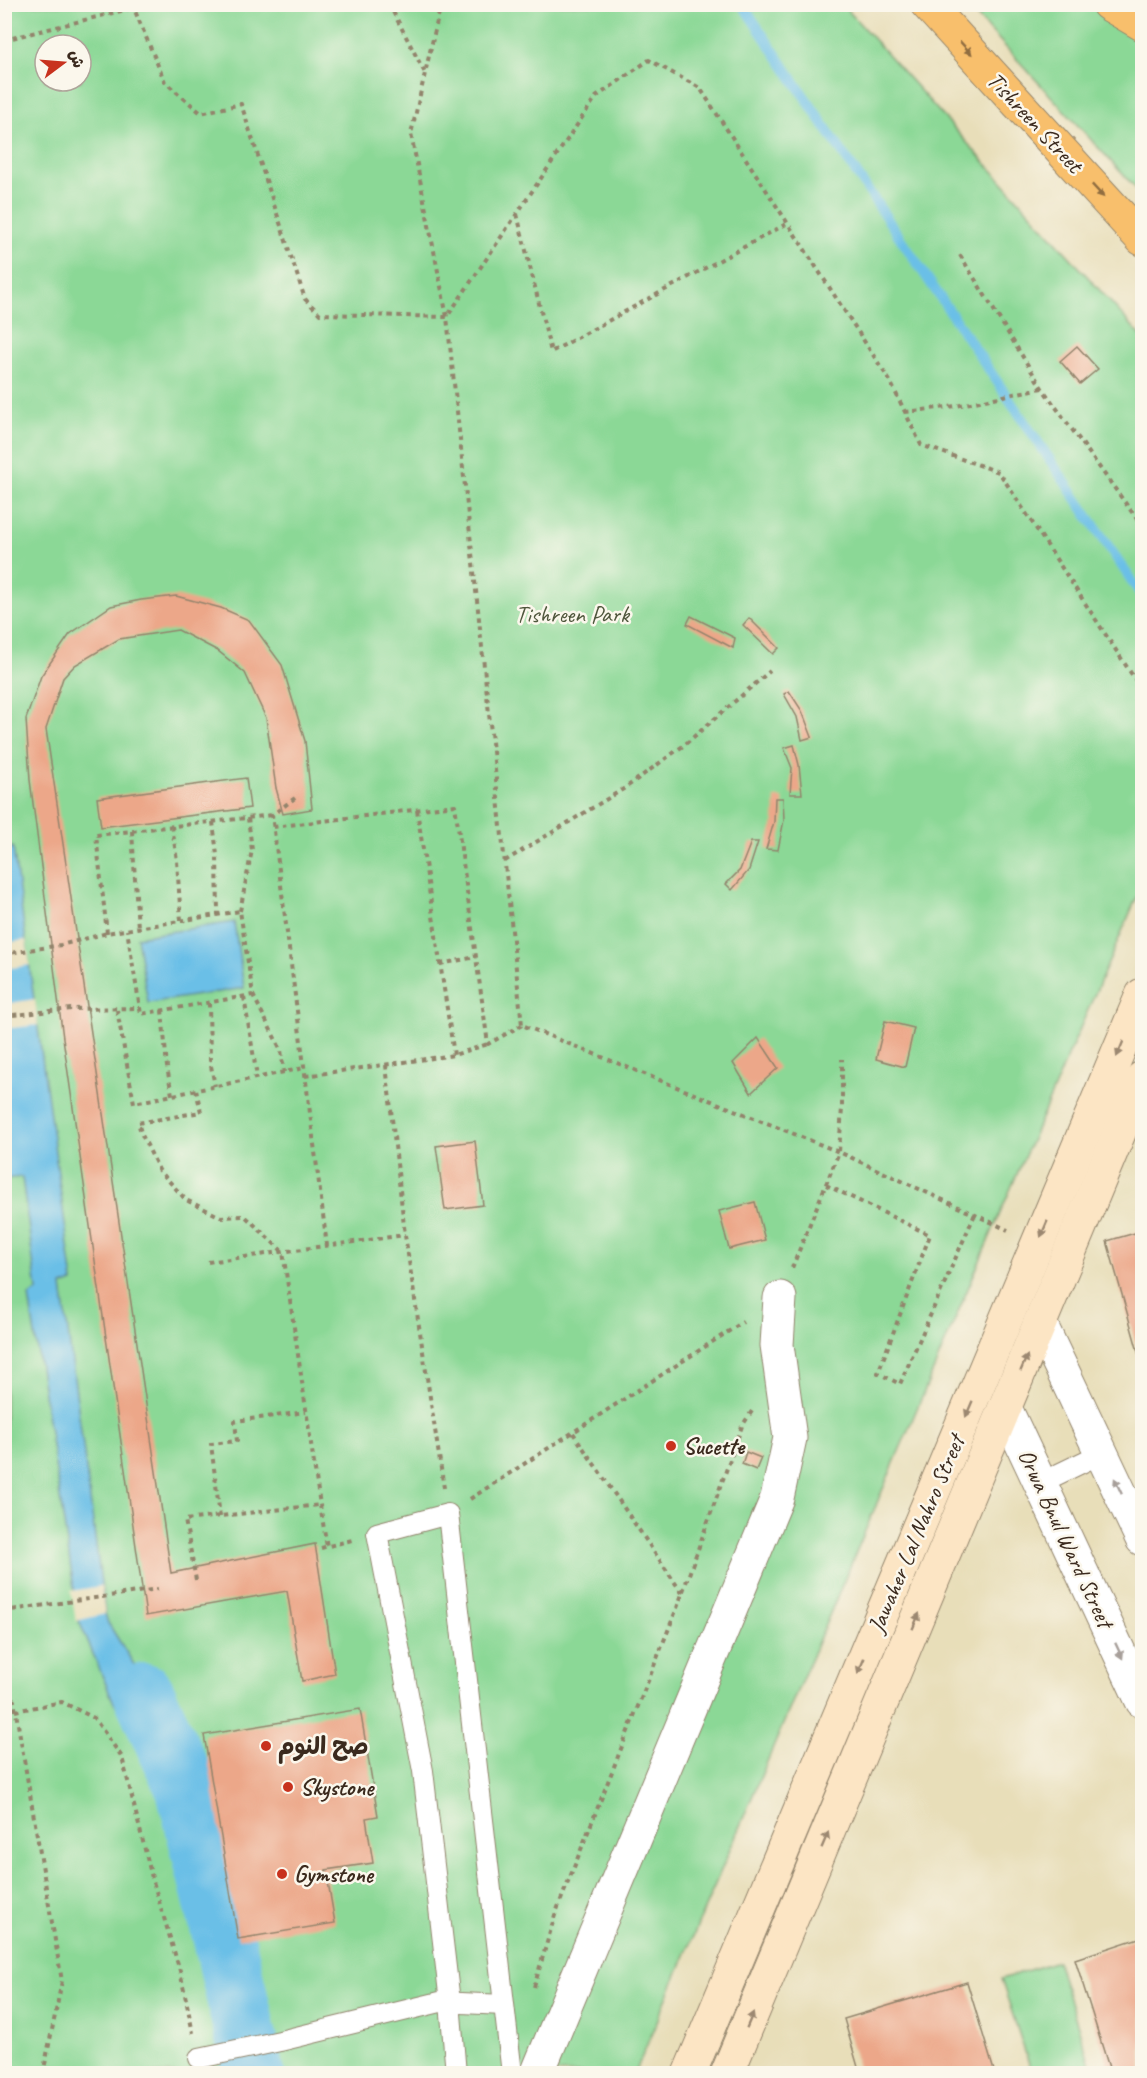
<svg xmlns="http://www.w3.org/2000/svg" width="1147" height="2078" font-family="Caveat,'Playpen Sans Arabic',sans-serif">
<rect width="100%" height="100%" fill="#fbf7ec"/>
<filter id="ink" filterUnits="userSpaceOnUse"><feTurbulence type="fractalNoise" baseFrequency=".0167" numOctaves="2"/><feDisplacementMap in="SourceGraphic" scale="12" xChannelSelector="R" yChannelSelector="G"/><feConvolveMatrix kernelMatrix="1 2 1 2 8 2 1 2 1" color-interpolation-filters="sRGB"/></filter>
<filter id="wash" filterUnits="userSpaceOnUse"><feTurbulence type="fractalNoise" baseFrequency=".008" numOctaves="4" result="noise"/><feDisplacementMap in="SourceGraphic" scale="24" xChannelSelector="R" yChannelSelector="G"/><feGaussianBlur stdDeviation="1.35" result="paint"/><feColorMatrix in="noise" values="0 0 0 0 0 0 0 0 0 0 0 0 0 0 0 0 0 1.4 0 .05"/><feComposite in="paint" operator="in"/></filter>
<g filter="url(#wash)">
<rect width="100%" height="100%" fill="#e8deb9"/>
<g fill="#8bd896" stroke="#63815a" stroke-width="1.5" fill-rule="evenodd">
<path d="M5 5H843L1142 337V885L995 1225 635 2073 5 2074ZM45 45H81V81H45Z"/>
<polygon points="967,5 1098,5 1142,32 1142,195"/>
<polygon points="1057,1961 1093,2073 1032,2073 1001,1979"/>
</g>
<g fill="#6bbfe7" stroke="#537482" stroke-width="1.5">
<polygon points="13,847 73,1282 62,1286 105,1613 108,1623 145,1682 177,1762 248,2042 254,2073 236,2073 202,1938 175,1813 151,1751 114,1703 79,1621 29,1296 37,1291 22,1177 5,1179 4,850"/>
<polygon points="234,922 244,988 148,1003 137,937"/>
</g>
<g fill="#e8deb9">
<polygon points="26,940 30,965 5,969 5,943"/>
<polygon points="35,999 38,1025 5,1029 5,1004"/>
<polygon points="101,1586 105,1614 76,1621 71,1591"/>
</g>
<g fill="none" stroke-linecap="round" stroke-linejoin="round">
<polyline stroke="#6bbfe7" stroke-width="10" points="742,4 1142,596"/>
<polyline stroke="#6bbfe7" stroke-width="62" points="144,1694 187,1789 224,1939 254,2074"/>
</g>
<g id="blocks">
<g fill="#eca789">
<polygon points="1077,346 1098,369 1080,384 1060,361"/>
<polygon points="176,596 221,608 249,620 282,665 305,741 312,809 283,814 276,788 266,718 245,673 218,651 178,630 119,639 75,665 63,678 46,729 171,1573 315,1544 335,1674 302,1681 287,1591 146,1616 63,1038 30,780 26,719 41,676 70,634 111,606 141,600"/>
<polygon points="691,616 735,638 733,648 687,624"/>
<polygon points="749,618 779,648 773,654 743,625"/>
<polygon points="789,691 802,711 812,737 802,740 797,717 784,694"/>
<polygon points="794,745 799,765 802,794 790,794 792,768 784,748"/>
<polygon points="246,778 250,808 101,827 97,798"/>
<polygon points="775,798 783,798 784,820 778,850 766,849 774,822"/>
<polygon points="751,842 758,842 749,870 732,890 726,884 740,870"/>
<polygon points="885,1021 914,1028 905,1067 876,1059"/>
<polygon points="758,1038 778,1068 751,1093 733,1063"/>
<polygon points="475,1141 483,1205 445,1210 436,1146"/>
<polygon points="755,1202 765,1240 729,1249 719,1211"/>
<polygon points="1142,1231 1142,1366 1107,1241"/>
<polygon points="746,1452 761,1458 756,1470 742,1464"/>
<polygon points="360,1709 378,1816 366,1818 373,1863 326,1870 335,1923 238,1939 204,1735"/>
<polygon points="1142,1937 1142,2074 1111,2074 1075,1959"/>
<polygon points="967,1982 995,2074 860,2074 844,2019"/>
</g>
</g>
</g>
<g filter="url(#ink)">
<use href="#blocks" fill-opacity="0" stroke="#92846c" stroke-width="1.5"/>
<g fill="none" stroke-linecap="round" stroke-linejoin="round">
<defs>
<g id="service">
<polyline points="1040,1483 1102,1453"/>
<polyline points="199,2058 280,2041 440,2002 504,2005"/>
<polyline points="456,2074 450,2002 423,1771 377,1533 448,1514 512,2074"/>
</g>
<g id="minor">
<polyline points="1040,1323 1142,1539"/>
<polyline points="1005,1408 1142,1701"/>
<polyline points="537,2074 777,1498 790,1438 777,1345 780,1298"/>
</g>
<g id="secondary">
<polyline points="689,2074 1142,995"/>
<polyline points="727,2074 1142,1078"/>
</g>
<g id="primary">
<polyline points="927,4 1142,239"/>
<polyline points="1108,4 1142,24"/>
</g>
</defs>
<use href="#service" stroke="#92846c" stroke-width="22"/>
<use href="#minor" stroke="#92846c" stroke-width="35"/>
<use href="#secondary" stroke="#92846c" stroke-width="35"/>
<use href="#primary" stroke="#92846c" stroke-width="35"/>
<g stroke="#92846c" stroke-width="4" stroke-dasharray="4.5 4.5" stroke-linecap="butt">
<polyline points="132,4 165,82 201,113 241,104 305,299 320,314 447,317 596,97 649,60 700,88 890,381 921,445 999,472 1142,690"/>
<polyline points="389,4 425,73"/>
<polyline points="441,4 411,134 447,317 522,1025 839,1152 1008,1230"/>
<polyline points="4,40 133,8"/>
<polyline points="517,214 551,352 788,223"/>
<polyline points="960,255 1042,388 1142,526"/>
<polyline points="905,412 956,406 1042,388"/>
<polyline points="295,798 272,815 327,1246"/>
<polyline points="417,810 454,1055"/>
<polyline points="213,822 217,855 218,915"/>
<polyline points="172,826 177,861 181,921"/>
<polyline points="273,827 455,805 488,1044 522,1025"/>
<polyline points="132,831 138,928"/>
<polyline points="505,861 625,788 683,746 770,671"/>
<polyline points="240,911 252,850 248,818"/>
<polyline points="107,933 96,835 272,815"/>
<polyline points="4,954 61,945 107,933 240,911 253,995 141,1014 127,930"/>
<polyline points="440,964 476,957"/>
<polyline points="253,995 281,1050 284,1072"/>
<polyline points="244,997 257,1077"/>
<polyline points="209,1003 210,1061 215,1086"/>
<polyline points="117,1010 134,1103 304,1068"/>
<polyline points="162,1010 167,1067 172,1095"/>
<polyline points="4,1016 71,1009 140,1008"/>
<polyline points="386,1065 405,1235 444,1488"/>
<polyline points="305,1076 454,1055 488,1044"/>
<polyline points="196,1090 201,1112 138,1123 142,1135 159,1170 186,1200 221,1217 245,1216 283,1252 320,1505 327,1547"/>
<polyline points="826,1185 930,1235 878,1373 900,1384 975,1214"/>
<polyline points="208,1262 405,1235"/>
<polyline points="792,1268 839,1152 842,1108 842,1059"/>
<polyline points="573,1433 682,1593"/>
<polyline points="470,1499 743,1322"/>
<polyline points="220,1517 211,1444 237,1441 235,1421 306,1412"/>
<polyline points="321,1548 352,1540"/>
<polyline points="196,1580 185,1520 320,1505"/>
<polyline points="4,1611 158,1589"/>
<polyline points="4,1682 14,1701 62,1981 43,2074"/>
<polyline points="15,1711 62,1702 94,1718 122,1757 152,1878 180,1971 193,2033"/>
<polyline points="534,1987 555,1915 677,1608 742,1426 752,1411"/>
</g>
<use href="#service" stroke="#fff" stroke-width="20"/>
<use href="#minor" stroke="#fff" stroke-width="33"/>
<use href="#secondary" stroke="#fce5c4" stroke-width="33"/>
<use href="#primary" stroke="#f8bf6c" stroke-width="33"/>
</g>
<defs><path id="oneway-solid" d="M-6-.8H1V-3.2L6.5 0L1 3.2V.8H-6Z" transform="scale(1.5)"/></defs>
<g fill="#906d41">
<use href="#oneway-solid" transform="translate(966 48) rotate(47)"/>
<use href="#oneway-solid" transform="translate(1098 191) rotate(47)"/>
</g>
<g fill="#9c8871">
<use href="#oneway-solid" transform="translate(1120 1049) rotate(113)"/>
<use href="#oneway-solid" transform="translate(1044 1229) rotate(113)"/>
<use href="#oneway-solid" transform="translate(1024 1363) rotate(-67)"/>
<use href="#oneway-solid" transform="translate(969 1409) rotate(113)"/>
<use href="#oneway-solid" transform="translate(916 1621) rotate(-67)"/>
<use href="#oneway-solid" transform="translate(861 1666) rotate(113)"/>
<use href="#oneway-solid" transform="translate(825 1840) rotate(-67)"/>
<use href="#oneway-solid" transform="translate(750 2020) rotate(-67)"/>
</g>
<g fill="#a79f9a">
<use href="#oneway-solid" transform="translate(1118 1486) rotate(-115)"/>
<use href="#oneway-solid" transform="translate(1119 1651) rotate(65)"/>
</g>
</g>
<g fill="#c8321e" stroke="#fbf7ec" stroke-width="2">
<circle cx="671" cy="1446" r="6"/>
<circle cx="266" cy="1746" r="6"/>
<circle cx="288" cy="1787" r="6"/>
<circle cx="282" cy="1874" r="6"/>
</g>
<g text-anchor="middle" stroke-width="5" stroke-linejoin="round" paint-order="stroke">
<g font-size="24" fill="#3b2a1e" stroke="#fbf7ec">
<text transform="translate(1035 122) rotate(47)" y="8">Tishreen Street</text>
<text transform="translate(916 1534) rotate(-67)" y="8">Jawaher Lal Nahro Street</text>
<text transform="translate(1066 1538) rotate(65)" y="8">Orwa Bnul Ward Street</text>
</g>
<g font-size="24" fill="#4f563c" stroke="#fbf7ec">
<text x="572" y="622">Tishreen Park</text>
</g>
<g font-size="24" font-weight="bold" fill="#3b2a1e" stroke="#fbf7ec" text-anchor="start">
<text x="683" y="1454">Sucette</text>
<text x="278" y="1754">صح النوم</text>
<text x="300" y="1795">Skystone</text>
<text x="294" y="1882">Gymstone</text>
</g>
</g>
<rect width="1147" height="2078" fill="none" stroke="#fbf7ec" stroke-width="24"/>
<g transform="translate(63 63) rotate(74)"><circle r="28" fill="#fbf7ec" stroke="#aea59a" stroke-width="1.5"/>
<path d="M0-4.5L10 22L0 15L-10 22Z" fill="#c8321e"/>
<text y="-9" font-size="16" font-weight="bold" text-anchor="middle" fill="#3b2a1e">ش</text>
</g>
</svg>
